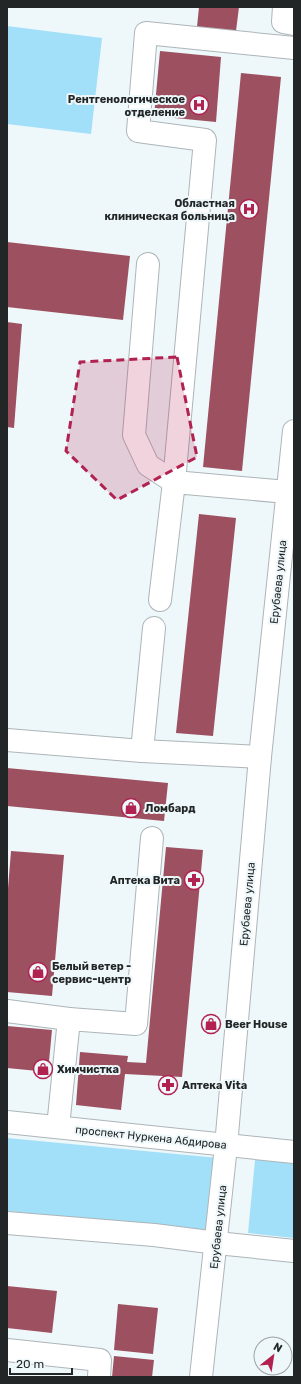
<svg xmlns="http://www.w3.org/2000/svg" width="301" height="1384" font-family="Rubik,sans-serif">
<rect width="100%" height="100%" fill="#eef7fa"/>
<g fill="#a1e0f8">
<polygon points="7,26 102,38 91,134 7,124"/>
<polygon points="7,1138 229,1159 221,1233 7,1211"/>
<polygon points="256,1150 294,1154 294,1238 248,1233"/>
</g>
<g fill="#9d5060">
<polygon points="199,7 239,7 236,31 197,27"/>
<polygon points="160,51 221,57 216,122 154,116"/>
<polygon points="241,73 281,77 242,471 203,467"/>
<polygon points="7,242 130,256 123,320 7,307"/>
<polygon points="7,322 22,324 14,428 7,427"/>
<polygon points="199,514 236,518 213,736 176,733"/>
<polygon points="7,768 168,783 164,821 7,806"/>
<polygon points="166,847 203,850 182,1077 125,1074 121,1110 76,1105 80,1052 128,1056 127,1062 146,1063"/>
<polygon points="11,851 64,855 52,996 7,992 7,901"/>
<polygon points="7,1026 52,1030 48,1072 7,1068"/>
<polygon points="7,1286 57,1291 52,1333 7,1328"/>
<polygon points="118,1304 158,1308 153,1354 114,1350"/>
<polygon points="114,1356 154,1360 152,1377 112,1377"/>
</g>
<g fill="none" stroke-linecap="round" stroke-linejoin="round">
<defs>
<g id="minor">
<polyline points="284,7 283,22 294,24"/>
<polyline points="148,264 134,435 148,465 174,482 205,140 138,131 146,33 294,48"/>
<polyline points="160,600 174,482 287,492"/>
<polyline points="7,740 142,751 260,757"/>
<polyline points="142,751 154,628"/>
<polyline points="7,1011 69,1019"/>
<polyline points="7,1122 294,1152"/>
<polyline points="58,1127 69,1019 136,1024 152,838"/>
<polyline points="7,1350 100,1360 99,1377"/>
</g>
<g id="major">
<polyline points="7,1223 154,1235 217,1243 294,1251"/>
<polyline points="201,1377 226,1146 260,757 294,431"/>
</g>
</defs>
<use href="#minor" stroke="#adb5b8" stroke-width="24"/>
<use href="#major" stroke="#adb5b8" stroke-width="24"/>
<use href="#minor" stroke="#fff" stroke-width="22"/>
<use href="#major" stroke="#fff" stroke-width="22"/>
</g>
<path fill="#b22250" fill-opacity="0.2" stroke="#b22250" stroke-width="3" stroke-dasharray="8 5" stroke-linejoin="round" d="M177 357 197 457 117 500 66 451 80 362Z"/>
<defs>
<symbol id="hospital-ring" viewBox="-11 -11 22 22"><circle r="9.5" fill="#eef7fa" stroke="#b22250" stroke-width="1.5"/><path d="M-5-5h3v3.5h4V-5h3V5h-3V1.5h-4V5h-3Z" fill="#b22250"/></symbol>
<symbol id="shop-ring" viewBox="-11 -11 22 22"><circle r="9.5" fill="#eef7fa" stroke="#b22250" stroke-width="1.5"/><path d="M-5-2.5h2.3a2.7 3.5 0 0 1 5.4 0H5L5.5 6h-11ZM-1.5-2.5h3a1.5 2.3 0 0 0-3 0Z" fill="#b22250"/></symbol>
<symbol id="pharmacy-ring" viewBox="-11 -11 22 22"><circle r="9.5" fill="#eef7fa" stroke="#b22250" stroke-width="1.5"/><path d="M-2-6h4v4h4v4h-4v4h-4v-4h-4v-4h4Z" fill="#b22250"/></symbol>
</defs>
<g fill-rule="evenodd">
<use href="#hospital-ring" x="188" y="94" width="22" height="22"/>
<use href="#hospital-ring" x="238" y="198" width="22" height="22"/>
<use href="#shop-ring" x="120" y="797" width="22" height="22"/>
<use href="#pharmacy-ring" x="183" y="869" width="22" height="22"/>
<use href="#shop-ring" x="27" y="961" width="22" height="22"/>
<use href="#shop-ring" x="200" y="1013" width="22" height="22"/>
<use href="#shop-ring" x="32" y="1058" width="22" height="22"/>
<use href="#pharmacy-ring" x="157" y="1074" width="22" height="22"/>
</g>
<g text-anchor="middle" stroke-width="4" stroke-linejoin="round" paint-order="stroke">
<g font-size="11" font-weight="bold" fill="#232627" stroke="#eef7fa" text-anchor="start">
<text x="185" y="103" text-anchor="end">Рентгенологическое<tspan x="185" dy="13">отделение</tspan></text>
<text x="235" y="207" text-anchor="end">Областная<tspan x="235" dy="13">клиническая больница</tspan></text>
<text x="145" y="812">Ломбард</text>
<text x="180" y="884" text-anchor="end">Аптека Вита</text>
<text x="52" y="970">Белый ветер -<tspan x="52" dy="13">сервис-центр</tspan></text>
<text x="225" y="1028">Beer House</text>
<text x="57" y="1073">Химчистка</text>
<text x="182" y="1089">Аптека Vita</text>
</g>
<g font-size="11" fill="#232627" stroke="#eef7fa">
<text transform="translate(278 582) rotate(-84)" y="4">Ерубаева улица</text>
<text transform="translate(247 904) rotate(-85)" y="4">Ерубаева улица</text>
<text transform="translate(151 1137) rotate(6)" y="4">проспект Нуркена Абдирова</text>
<text transform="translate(218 1227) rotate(-84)" y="4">Ерубаева улица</text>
</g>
</g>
<rect width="301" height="1384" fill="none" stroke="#232627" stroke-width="16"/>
<g transform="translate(273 1356) rotate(30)"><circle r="19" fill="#eef7fa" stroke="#9da3a6"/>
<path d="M0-3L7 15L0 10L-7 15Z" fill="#b22250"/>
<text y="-6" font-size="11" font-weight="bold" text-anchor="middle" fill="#232627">N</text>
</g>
<path d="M10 1368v6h62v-6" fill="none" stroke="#232627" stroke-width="2"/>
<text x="16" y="1368" font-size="12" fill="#232627" stroke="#eef7fa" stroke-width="3" paint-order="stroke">20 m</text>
</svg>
